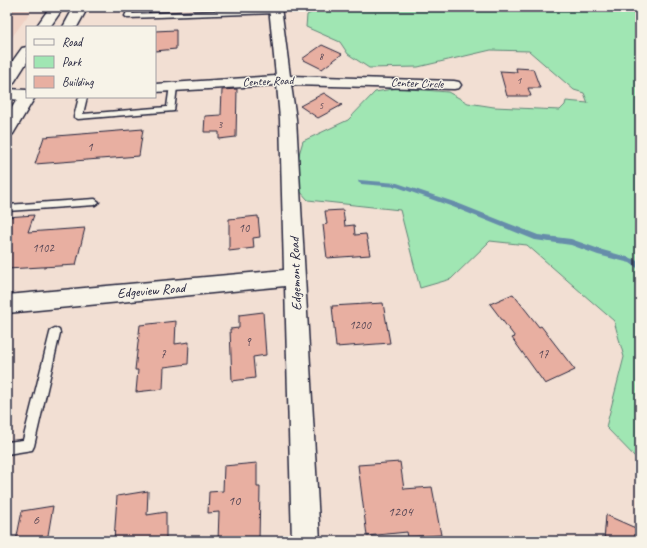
<svg xmlns="http://www.w3.org/2000/svg" width="647" height="548" font-family="Caveat,sans-serif">
<rect width="100%" height="100%" fill="#f2dfd3"/>
<filter id="ink" filterUnits="userSpaceOnUse"><feTurbulence type="fractalNoise" baseFrequency=".025" numOctaves="2"/><feDisplacementMap in="SourceGraphic" scale="8" xChannelSelector="R" yChannelSelector="G"/><feConvolveMatrix kernelMatrix="1 2 1 2 8 2 1 2 1" color-interpolation-filters="sRGB"/></filter>
<g filter="url(#ink)">
<polygon fill="#efd1c4" points="7,7 34,7 7,44"/>
<polygon fill="#a0e6b3" stroke="#618477" points="322,7 634,7 640,14 640,462 606,427 624,357 614,321 527,245 490,241 451,279 420,288 400,210 308,200 291,181 303,141 348,120 375,92 398,88 448,92 468,103 494,107 560,110 565,105 566,101 588,103 584,93 574,90 529,51 491,50 418,67 369,68 348,54 340,42 306,27 307,15"/>
<g fill="none" stroke-linecap="round" stroke-linejoin="round">
<polygon fill="#668daa" fill-rule="evenodd" points="359,180 397,183 457,203 538,235 571,239 599,249 634,259 640,263 640,270 630,263 598,255 571,245 535,240 453,207 397,187 361,184 358,182"/>
</g>
<g fill="#e8afa1" stroke="#22223b">
<polygon points="176,30 176,49 155,51 155,31"/>
<polygon points="322,45 342,54 322,69 302,59"/>
<polygon points="516,68 533,69 540,88 528,88 531,96 507,96 500,71 517,72"/>
<polygon points="237,89 236,137 219,139 219,132 204,132 205,116 221,115 222,90"/>
<polygon points="324,93 342,105 318,118 300,106"/>
<polygon points="143,129 139,156 35,164 44,137"/>
<polygon points="343,210 345,226 354,225 355,235 366,234 370,255 327,258 323,225 327,224 325,211"/>
<polygon points="34,215 28,232 85,228 76,265 7,269 7,217"/>
<polygon points="258,216 260,237 253,238 254,248 229,251 229,219"/>
<polygon points="513,294 539,327 541,326 575,370 545,384 512,338 515,337 490,304"/>
<polygon points="383,303 390,343 336,347 332,306"/>
<polygon points="263,312 266,355 253,357 255,378 232,381 230,329 239,328 239,315"/>
<polygon points="176,321 175,344 189,342 188,364 164,367 163,389 136,392 138,370 135,370 140,325"/>
<polygon points="400,462 404,489 432,487 441,535 408,537 407,532 367,536 358,465"/>
<polygon points="257,463 257,487 260,487 259,541 218,541 219,512 208,513 209,492 223,491 224,466"/>
<polygon points="148,491 147,515 166,512 166,541 114,541 117,496"/>
<polygon points="53,506 47,541 16,541 22,511"/>
<polygon points="606,515 640,530 640,541 604,541"/>
</g>
<g fill="none" stroke-linecap="round" stroke-linejoin="round">
<defs>
<g id="service">
<polygon points="129,7 135,7 132,14 275,9 278,11 275,13 128,18 125,16"/>
<polygon points="170,85 176,85 177,87 174,111 78,119 74,117 79,97 87,97 83,114 167,107"/>
<polygon points="95,199 99,202 95,205 7,211 7,205"/>
<polygon points="55,328 59,330 60,333 34,446 32,450 7,454 7,442 23,440 50,333 51,330"/>
</g>
<g id="minor">
<polygon points="269,7 281,7 290,76 454,81 459,82 461,85 459,88 454,89 291,85 296,119 320,541 292,541 285,286 7,313 7,295 284,270 280,119 277,85 155,92 155,84 276,76"/>
<polygon points="7,89 27,90 27,97 33,97 27,100 7,99"/>
</g>
<g id="secondary">
<polygon points="50,7 64,7 50,27 36,27"/>
<polygon points="74,7 88,7 77,27 63,27"/>
<polygon points="27,47 27,62 13,84 7,86 7,69 22,48"/>
<polygon points="27,92 27,97 35,97 13,134 7,136 7,116 21,93"/>
</g>
</defs>
<use href="#service" stroke="#22223b" stroke-width="3"/>
<use href="#minor" stroke="#22223b" stroke-width="3"/>
<use href="#secondary" stroke="#22223b" stroke-width="3"/>
<use href="#service" fill="#f7f3e8" fill-rule="evenodd"/>
<use href="#minor" fill="#f7f3e8" fill-rule="evenodd"/>
<use href="#secondary" fill="#f7f3e8" fill-rule="evenodd"/>
</g>
</g>
<g text-anchor="middle" stroke-width="3" stroke-linejoin="round" paint-order="stroke">
<g font-size="10" fill="#544554">
<text x="321" y="60">8</text>
<text x="519" y="84">1</text>
<text x="321" y="109">5</text>
<text x="220" y="128">3</text>
</g>
<g font-size="12" fill="#22223b" stroke="#f7f3e8">
<text transform="translate(268 81) rotate(-2)" y="4">Center Road</text>
<text transform="translate(417 83) rotate(2)" y="4">Center Circle</text>
</g>
<g font-size="12" fill="#544554">
<text x="90" y="151">1</text>
<text x="244" y="232">10</text>
<text x="43" y="252">1102</text>
<text x="360" y="329">1200</text>
<text x="248" y="346">9</text>
<text x="163" y="358">7</text>
<text x="543" y="358">17</text>
</g>
<g font-size="14" fill="#22223b" stroke="#f7f3e8">
<text transform="translate(295 274) rotate(-92)" y="5">Edgemont Road</text>
<text transform="translate(151 290) rotate(-5)" y="5">Edgeview Road</text>
</g>
<g font-size="14" fill="#544554">
<text x="234" y="505">10</text>
<text x="400" y="516">1204</text>
<text x="36" y="524">6</text>
</g>
</g>
<rect width="647" height="548" fill="none" stroke="#f7f3e8" stroke-width="24"/>
<rect x="12" y="12" width="623" height="524" fill="none" stroke="#22223b" stroke-width="1.5" filter="url(#ink)"/>
<rect x="26" y="26" width="130" height="72" fill="#f7f3e8" stroke="#a29fa3"/>
<rect x="34" y="39" width="20" height="6" fill="#f7f3e8" stroke="#a29fa3"/>
<text x="62" y="46" font-size="12" fill="#22223b">Road</text>
<rect x="34" y="56" width="20" height="12" fill="#a0e6b3" stroke="#a29fa3"/>
<text x="62" y="66" font-size="12" fill="#22223b">Park</text>
<rect x="34" y="76" width="20" height="12" fill="#e8afa1" stroke="#a29fa3"/>
<text x="62" y="86" font-size="12" fill="#22223b">Building</text>
</svg>
